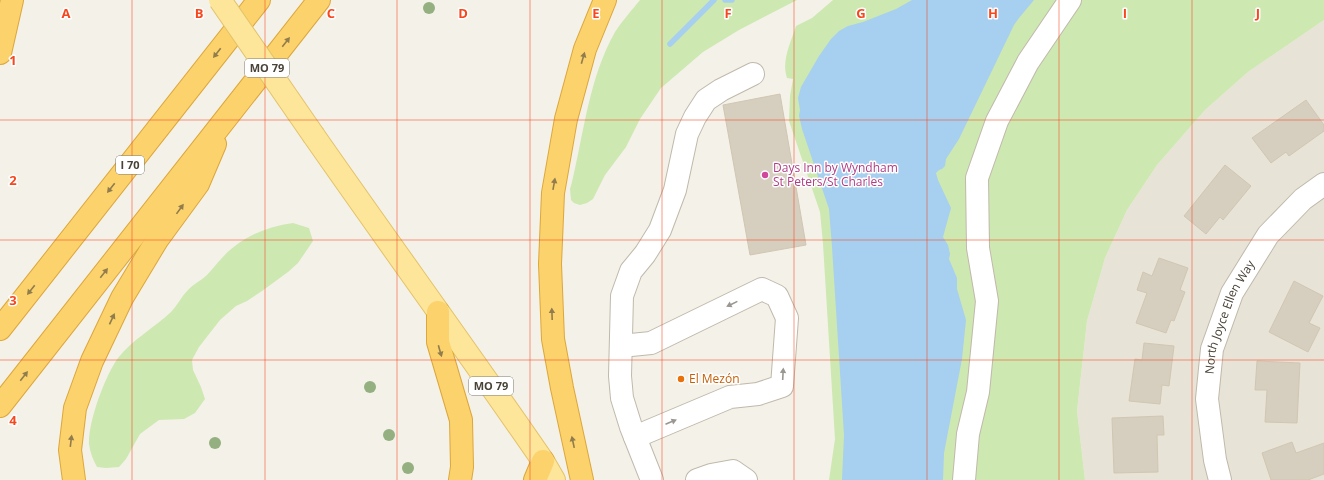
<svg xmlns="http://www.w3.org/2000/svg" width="1324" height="480" font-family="'Open Sans',sans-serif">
<rect width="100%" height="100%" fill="#f4f1e9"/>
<polygon fill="#e8e3d7" points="1324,20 1324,480 1085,480 1077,411 1087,321 1105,258 1127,210 1157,165 1205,110 1248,72"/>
<g fill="#cee8b2">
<path d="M640 0H797L739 30 703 52 661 88 640 119 626 147 605 175 593 199 587 203 580 205 574 203 571 200 570 189 572 182C584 132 589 78 615 32 622 21 632 10 640 0Z"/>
<path d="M833 0H1324V20L1248 72 1205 110 1157 165 1127 210 1105 258 1087 321 1077 411 1085 480H829L835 439 823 244 820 212 789 121 790 96 793 79 787 78C781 61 791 42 796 26L812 18Z"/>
<path d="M293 223 309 228 313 241 298 263 288 272 262 291 247 301 236 306 220 320 199 347 192 360 193 370 201 387 205 399 195 413 184 419 159 420 140 434 126 459 119 467 106 468 97 467C93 460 90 452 89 444 88 422 105 376 118 358 133 339 154 328 171 312 177 306 181 297 188 290 193 284 201 281 207 275 212 270 216 264 221 259 240 238 264 227 293 223Z"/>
</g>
<polygon fill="#a6cff0" points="912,0 1034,0 1019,18 1014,25 959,139 946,159 945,166 942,169 939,170 936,173 938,180 951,208 943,237 948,245 950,254 949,259 957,278 957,289 966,320 962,359 944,453 943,480 842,480 844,435 832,247 829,209 802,129 799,116 800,110 798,98 801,87 819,56 831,39 839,31 848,26 863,22 896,9"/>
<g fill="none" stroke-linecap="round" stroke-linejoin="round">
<g stroke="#a6cff0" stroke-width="5.5">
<polyline points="725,0 732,0"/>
<polyline points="670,44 714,0"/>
</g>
</g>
<g fill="#d6cebe" stroke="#d1c6b2">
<polygon points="780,94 806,245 750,255 723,105"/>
<polygon points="1306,100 1324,125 1324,131 1289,156 1286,152 1271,163 1252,138"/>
<polygon points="1225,165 1251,186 1223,220 1220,217 1206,234 1184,216"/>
<polygon points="1159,258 1188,268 1180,290 1185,292 1174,321 1171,320 1166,333 1136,323 1147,293 1137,290 1143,272 1152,276"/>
<polygon points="1294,281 1323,296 1309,323 1320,328 1308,352 1269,332"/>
<polygon points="1144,343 1174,346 1169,386 1162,385 1160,404 1129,401 1135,359 1142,360"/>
<polygon points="1257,361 1300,363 1297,423 1265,422 1267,390 1255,390"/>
<polygon points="1163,416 1164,435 1157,435 1158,472 1114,473 1112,418"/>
<polygon points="1292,442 1296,453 1324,443 1324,474 1308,480 1271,480 1262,453"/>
</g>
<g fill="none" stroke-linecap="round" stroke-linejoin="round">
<defs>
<g id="minor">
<polyline points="621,346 651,343 762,289 777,296 787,318 782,386 758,394 730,397 635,437"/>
<polyline points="652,480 631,427 622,398 620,376 622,296 631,271 645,254 660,230 675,190 687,134 695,117 706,100 721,90 753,74"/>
<polyline points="697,480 711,475 733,471 746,480"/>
<polyline points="964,480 968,434 978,392 987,301 978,248 977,178 997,121 1028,62 1070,0"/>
<path id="s1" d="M1220 480 1215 460 1207 399 1212 349 1232 293 1268 235 1303 199 1324 184"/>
</g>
<path id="major" d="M314 136C390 245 468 352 543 461L554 480"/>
<g id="highway">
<polyline points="0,53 12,0"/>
<polyline points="438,312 438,342 461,420 462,467 460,480"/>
<polyline points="0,329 259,0"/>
<polyline points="0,406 319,0"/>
<polyline points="74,480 70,450 75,408 92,361 122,298 157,240 198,184 215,144"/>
<polyline points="535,480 543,461"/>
<polyline points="582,480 562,388 553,339 550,264 553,193 566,119 585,49 605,0"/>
</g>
</defs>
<use href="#minor" stroke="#c0b9ab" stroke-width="24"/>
<use href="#major" stroke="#e3c368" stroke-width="24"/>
<use href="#highway" stroke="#dca73b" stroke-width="24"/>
<use href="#minor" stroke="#fff" stroke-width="22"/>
<use href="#major" stroke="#fde599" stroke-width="22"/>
<use href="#highway" stroke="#fcd26c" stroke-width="22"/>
<defs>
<polyline id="major-bridge" points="220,0 314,136"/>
</defs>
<use href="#major-bridge" stroke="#e3c368" stroke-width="24" stroke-linecap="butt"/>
<use href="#major-bridge" stroke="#fde599" stroke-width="22"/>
</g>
<g fill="#94b080">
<circle cx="429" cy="8" r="6"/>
<circle cx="370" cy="387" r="6"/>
<circle cx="389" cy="435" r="6"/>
<circle cx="215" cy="443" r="6"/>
<circle cx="408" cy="468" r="6"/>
</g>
<defs><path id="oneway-solid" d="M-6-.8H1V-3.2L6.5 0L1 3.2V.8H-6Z"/></defs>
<g fill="#907c4c">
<use href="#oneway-solid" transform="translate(286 42) rotate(-52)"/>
<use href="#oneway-solid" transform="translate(217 53) rotate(128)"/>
<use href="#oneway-solid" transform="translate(583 58) rotate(-74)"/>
<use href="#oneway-solid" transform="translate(554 184) rotate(-80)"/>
<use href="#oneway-solid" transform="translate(111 188) rotate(128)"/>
<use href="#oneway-solid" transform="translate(180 209) rotate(-54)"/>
<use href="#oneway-solid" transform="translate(104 273) rotate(-52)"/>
<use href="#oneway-solid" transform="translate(31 290) rotate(128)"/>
<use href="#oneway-solid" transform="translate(552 314) rotate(-92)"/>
<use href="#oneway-solid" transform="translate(112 319) rotate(-65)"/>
<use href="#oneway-solid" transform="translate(440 351) rotate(74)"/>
<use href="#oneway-solid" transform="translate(24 376) rotate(-52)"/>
<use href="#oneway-solid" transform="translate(71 441) rotate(-83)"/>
<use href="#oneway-solid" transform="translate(573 442) rotate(-102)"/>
</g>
<g fill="#9a9791">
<use href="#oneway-solid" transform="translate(732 304) rotate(154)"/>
<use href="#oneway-solid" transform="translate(783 374) rotate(-87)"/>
<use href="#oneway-solid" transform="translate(671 422) rotate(-23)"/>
</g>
<path fill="none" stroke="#f8461d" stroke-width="1" stroke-opacity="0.55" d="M132 0V480M265 0V480M397 0V480M530 0V480M662 0V480M794 0V480M927 0V480M1059 0V480M1192 0V480M0 120H1324M0 240H1324M0 360H1324"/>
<circle fill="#d1479c" stroke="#fff" stroke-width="1.5" cx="765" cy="175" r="4"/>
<circle fill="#e8710a" stroke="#fff" stroke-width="1.5" cx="681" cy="379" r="4"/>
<g text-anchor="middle" stroke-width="3" stroke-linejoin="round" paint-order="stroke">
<g fill="#fff" stroke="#7f7b73" stroke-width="1">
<rect x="245" y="59" width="44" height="18" rx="3"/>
<rect x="116" y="156" width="28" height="18" rx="3"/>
<rect x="469" y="377" width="44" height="18" rx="3"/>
</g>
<g font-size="11" font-weight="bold" fill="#484237">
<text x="267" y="72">MO 79</text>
<text x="130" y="169">I 70</text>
<text x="491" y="390">MO 79</text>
</g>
<g font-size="12" fill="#b23c85" stroke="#fff" text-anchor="start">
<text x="773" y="172">Days Inn by Wyndham<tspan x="773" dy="14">St Peters/St Charles</tspan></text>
</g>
<g font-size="12" fill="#484237" stroke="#fff">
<text dy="4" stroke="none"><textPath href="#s1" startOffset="168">North Joyce Ellen Way</textPath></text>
</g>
<g font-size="12" fill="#c56008" stroke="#fff" text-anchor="start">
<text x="689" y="383">El Mezón</text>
</g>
</g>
<g font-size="13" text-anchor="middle" font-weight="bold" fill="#f8461d" stroke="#fff" stroke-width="3" stroke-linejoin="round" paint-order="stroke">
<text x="66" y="18">A</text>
<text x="199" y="18">B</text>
<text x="331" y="18">C</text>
<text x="463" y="18">D</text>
<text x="596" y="18">E</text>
<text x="728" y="18">F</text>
<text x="861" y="18">G</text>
<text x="993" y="18">H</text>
<text x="1125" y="18">I</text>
<text x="1258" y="18">J</text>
<text x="13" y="65">1</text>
<text x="13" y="185">2</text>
<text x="13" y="305">3</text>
<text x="13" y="425">4</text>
</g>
</svg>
